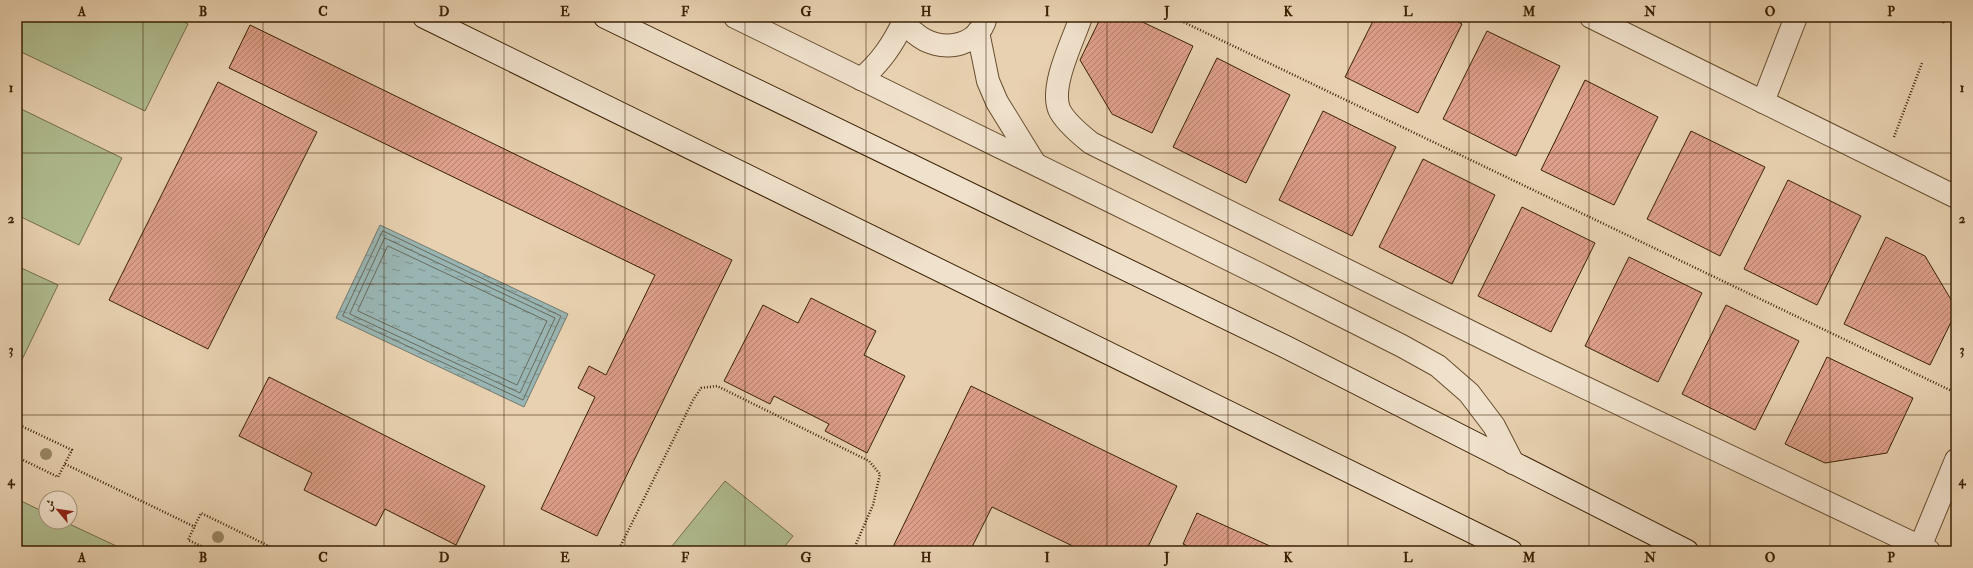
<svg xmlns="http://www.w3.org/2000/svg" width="1973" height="568" font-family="'IM FELL Double Pica',Amiri,serif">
<defs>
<pattern id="water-ripples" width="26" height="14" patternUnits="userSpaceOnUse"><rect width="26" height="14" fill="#99b5b3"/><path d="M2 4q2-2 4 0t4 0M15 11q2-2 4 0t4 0" fill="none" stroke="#7e938f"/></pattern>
<pattern id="building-hatch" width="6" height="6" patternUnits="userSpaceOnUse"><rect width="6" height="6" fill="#dd9f89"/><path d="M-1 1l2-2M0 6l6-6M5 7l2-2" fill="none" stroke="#b4816e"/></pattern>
</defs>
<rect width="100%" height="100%" fill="#e8d1b0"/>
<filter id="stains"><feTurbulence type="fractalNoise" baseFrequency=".005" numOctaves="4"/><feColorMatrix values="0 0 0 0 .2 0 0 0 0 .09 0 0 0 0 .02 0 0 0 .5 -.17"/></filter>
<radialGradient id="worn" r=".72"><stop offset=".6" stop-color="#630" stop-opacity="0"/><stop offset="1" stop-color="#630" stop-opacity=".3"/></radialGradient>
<g fill="#b0bd90" stroke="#756f4a">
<polygon points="17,17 173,17 188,24 145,111 17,50"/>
<polygon points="17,107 122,158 79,245 17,215"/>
<polygon points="17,266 58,285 17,370"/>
<polygon points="725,481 793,536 781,551 668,551"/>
<polygon points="17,499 46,513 46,522 65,522 127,551 17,551"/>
</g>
<polygon fill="url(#water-ripples)" stroke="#737a6d" points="380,225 568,314 524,407 336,318"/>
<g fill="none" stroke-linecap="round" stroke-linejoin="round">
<g stroke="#6a6b5c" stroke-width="1">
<polygon points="383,231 561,316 523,400 343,316"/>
<polygon points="385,238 555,318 520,393 350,314"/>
<polygon points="388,246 547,321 517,385 358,311"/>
</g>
</g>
<g fill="url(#building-hatch)" stroke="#3a2104">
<polygon points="1101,17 1132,17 1193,46 1152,133 1112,114 1080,60"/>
<polygon points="1375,17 1449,17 1462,24 1418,113 1345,77"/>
<polygon points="1695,17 1718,17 1709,22"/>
<polygon points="1928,17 1946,17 1944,23"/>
<polygon points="250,25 732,260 597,536 541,509 595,397 578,388 589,366 606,375 655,275 229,68"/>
<polygon points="1487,31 1560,66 1516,156 1443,119"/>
<polygon points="1217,58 1290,95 1246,183 1173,147"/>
<polygon points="1585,80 1658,117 1614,205 1541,170"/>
<polygon points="218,82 317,132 208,349 109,300"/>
<polygon points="1323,111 1396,147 1352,236 1279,200"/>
<polygon points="1691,131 1765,167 1720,256 1647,219"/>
<polygon points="1423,159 1495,195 1452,284 1379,247"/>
<polygon points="1788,180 1861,216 1817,305 1744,269"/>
<polygon points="1522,207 1595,243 1551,332 1478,296"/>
<polygon points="1886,237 1925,256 1956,308 1956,312 1930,365 1844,324"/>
<polygon points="1629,257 1702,293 1658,382 1585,346"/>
<polygon points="811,298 876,331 864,355 905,376 867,453 825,431 829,424 774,396 770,404 724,381 763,305 798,323"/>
<polygon points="1726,305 1799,341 1755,430 1682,394"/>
<polygon points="1827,357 1913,398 1887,453 1825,463 1785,444"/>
<polygon points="269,377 485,486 456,545 385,509 376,526 304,490 312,473 239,436"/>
<polygon points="971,386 1177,486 1146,551 1083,551 992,507 970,551 891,551"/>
<polygon points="1197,513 1281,551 1199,551 1183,544"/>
</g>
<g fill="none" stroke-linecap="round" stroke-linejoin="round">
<defs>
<g id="street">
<polyline points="735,17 1259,274 1402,346 1438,366 1469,393 1494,426 1513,463"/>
<path d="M903 17C905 24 910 30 916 34 938 53 978 49 986 17"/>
<path d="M1081 17C1073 41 1050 85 1059 109 1064 121 1081 135 1091 143L1527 360 1929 551"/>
<polyline points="1591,17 1956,197"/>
<polyline points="978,32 988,81 997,102 1034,162"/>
<path d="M861 79C881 62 893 44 904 21"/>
<polyline points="1763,102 1796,17"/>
<polyline points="1920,547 1956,460"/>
</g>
<g id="secondary">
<polyline points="424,17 1511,551"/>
<polyline points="605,17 1286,347 1687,551"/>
</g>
</defs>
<use href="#street" stroke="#664d2f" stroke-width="24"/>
<use href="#secondary" stroke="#3a2104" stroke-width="24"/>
<g stroke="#3a2104" stroke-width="2.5" stroke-dasharray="1 2" stroke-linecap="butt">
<polyline points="1173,17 1956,393"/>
<polyline points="1894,137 1922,63"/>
<polyline points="17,424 72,450 58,477 17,457"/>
<polyline points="65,464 195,527"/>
<polyline points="212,551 188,540 201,513 279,551"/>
<polyline points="618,551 693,400 701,388 717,386 869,461 880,474 873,505 853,551"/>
</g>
<use href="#street" stroke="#f0e1cc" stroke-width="22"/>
<use href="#secondary" stroke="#f0e1cc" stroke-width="22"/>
</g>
<g fill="#998665">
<circle cx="46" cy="454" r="6"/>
<circle cx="218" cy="537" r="6"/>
</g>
<path fill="none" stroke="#3a2104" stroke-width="1" stroke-opacity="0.55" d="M143 17V551M263 17V551M384 17V551M504 17V551M625 17V551M745 17V551M866 17V551M986 17V551M1107 17V551M1228 17V551M1348 17V551M1469 17V551M1589 17V551M1710 17V551M1830 17V551M17 153H1956M17 284H1956M17 415H1956"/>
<rect width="1973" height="568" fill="none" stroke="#e8d1b0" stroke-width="44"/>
<g transform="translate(58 510) rotate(299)"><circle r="19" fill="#f0e1cc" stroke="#a7947c"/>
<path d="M0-3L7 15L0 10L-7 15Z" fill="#8f2418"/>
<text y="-6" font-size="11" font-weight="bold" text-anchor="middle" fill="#3a2104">ش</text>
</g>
<rect x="22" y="22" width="1929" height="524" fill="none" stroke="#3a2104" stroke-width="1.5"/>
<g font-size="13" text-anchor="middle" font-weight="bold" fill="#3a2104">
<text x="82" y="16">A</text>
<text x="203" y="16">B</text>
<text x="323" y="16">C</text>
<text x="444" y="16">D</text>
<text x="565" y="16">E</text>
<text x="685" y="16">F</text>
<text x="806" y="16">G</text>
<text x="926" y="16">H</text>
<text x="1047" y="16">I</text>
<text x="1167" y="16">J</text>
<text x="1288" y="16">K</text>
<text x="1408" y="16">L</text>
<text x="1529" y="16">M</text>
<text x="1650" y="16">N</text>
<text x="1770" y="16">O</text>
<text x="1891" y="16">P</text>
<text x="11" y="92">1</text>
<text x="1962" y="92">1</text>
<text x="11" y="223">2</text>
<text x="1962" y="223">2</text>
<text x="11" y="354">3</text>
<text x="1962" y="354">3</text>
<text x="11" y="485">4</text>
<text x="1962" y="485">4</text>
<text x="82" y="562">A</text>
<text x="203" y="562">B</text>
<text x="323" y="562">C</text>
<text x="444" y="562">D</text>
<text x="565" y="562">E</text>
<text x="685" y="562">F</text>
<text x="806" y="562">G</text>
<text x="926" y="562">H</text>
<text x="1047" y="562">I</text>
<text x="1167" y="562">J</text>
<text x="1288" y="562">K</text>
<text x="1408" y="562">L</text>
<text x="1529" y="562">M</text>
<text x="1650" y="562">N</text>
<text x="1770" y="562">O</text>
<text x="1891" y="562">P</text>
</g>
<rect width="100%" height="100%" filter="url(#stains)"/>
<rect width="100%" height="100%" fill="url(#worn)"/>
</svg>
